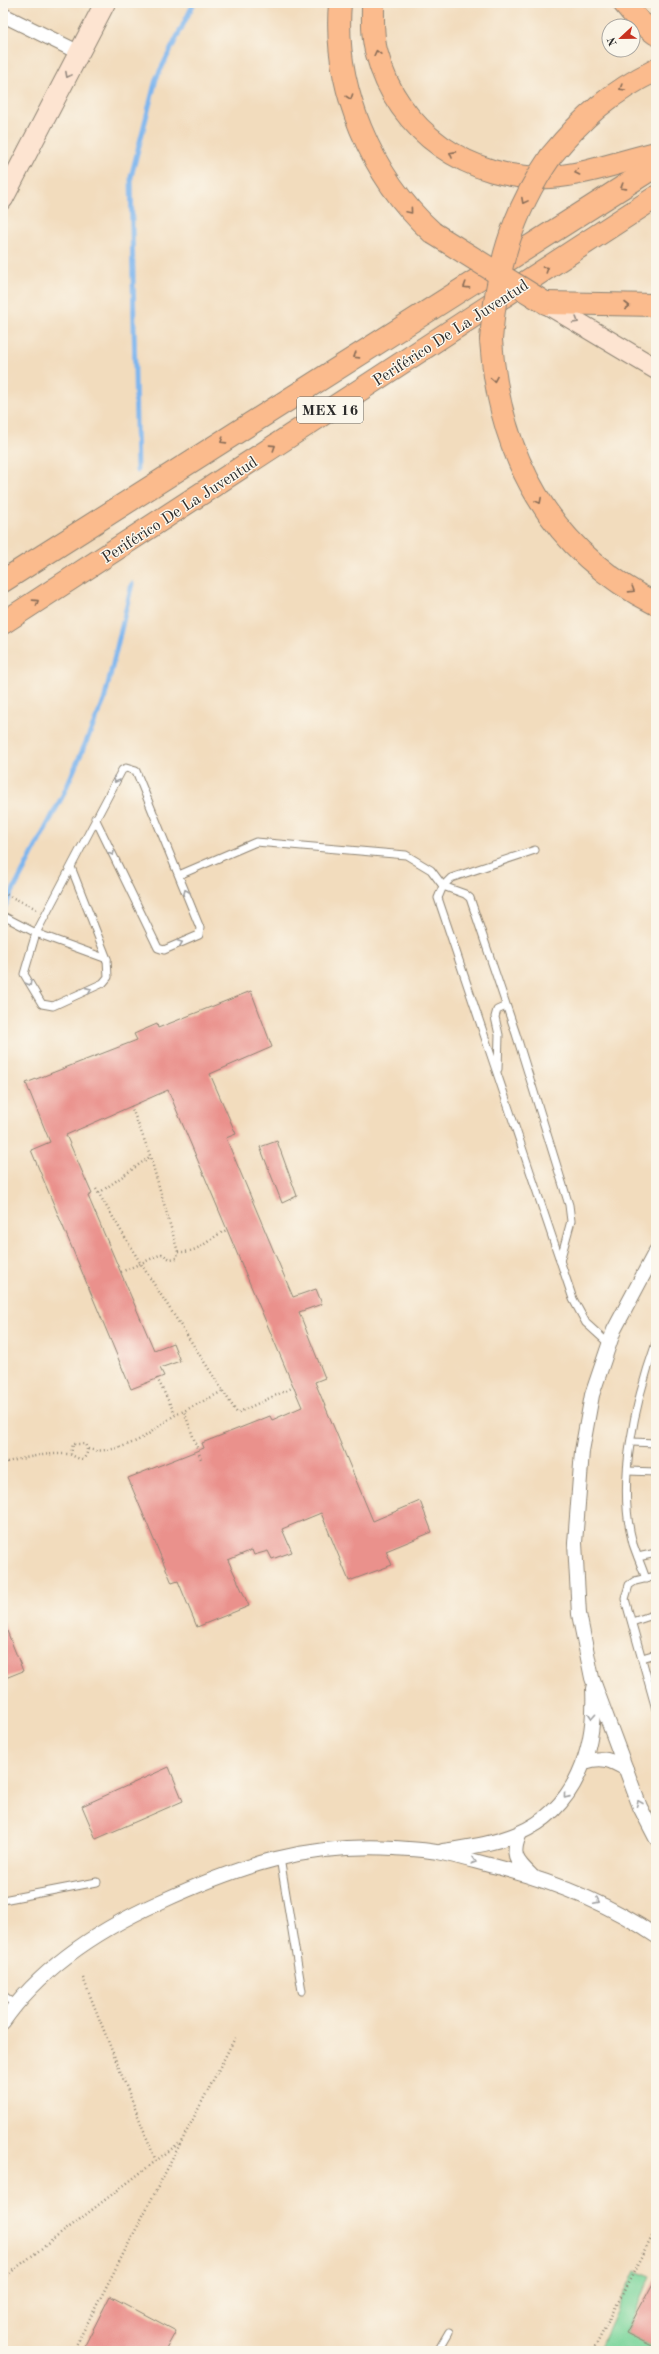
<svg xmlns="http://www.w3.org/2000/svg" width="659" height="2354" font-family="'Old Standard TT',serif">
<rect width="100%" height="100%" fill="#fbf7ec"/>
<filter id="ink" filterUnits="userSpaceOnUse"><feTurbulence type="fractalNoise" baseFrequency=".025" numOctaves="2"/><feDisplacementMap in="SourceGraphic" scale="8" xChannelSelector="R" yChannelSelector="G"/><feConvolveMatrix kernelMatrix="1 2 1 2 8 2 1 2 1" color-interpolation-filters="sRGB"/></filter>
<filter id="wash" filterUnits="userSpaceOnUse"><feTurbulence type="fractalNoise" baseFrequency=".012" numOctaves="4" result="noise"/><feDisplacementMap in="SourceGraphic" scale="16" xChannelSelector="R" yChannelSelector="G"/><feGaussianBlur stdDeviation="0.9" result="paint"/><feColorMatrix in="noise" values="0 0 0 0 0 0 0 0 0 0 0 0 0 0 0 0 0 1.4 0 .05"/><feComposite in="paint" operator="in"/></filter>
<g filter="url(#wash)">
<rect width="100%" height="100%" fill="#f2dcbd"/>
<polygon fill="#7cd59b" stroke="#548063" points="635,2270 651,2276 626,2333 656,2348 656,2351 598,2351"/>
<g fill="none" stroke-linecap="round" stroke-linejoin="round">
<g stroke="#7eb6ee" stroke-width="5">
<polyline points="137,471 131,177 156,79 194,3"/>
<polyline points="3,910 63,795 104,701 132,584"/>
</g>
</g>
<g id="blocks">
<g fill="#ea918c">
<polygon points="251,991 272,1047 210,1074 236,1134 226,1138 293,1297 316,1289 322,1304 299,1312 325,1378 315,1382 373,1521 420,1501 432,1532 386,1551 392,1565 349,1581 321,1513 282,1529 292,1552 272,1559 268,1551 254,1555 252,1550 228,1560 249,1606 197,1627 178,1581 172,1583 128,1478 204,1448 202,1443 270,1416 272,1420 302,1407 168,1090 66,1135 92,1194 88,1196 154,1350 173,1343 180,1361 160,1368 164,1376 131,1389 31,1150 50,1142 26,1083 137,1040 134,1034 157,1024 158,1028"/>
<polygon points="277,1141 297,1196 282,1203 260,1147"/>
<polygon points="3,1621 23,1671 3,1679"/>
<polygon points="169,1767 183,1801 96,1839 82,1806"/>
<polygon points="656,2278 656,2348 626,2333"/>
<polygon points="110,2296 176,2331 165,2351 82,2351"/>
</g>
</g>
</g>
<g filter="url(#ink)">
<use href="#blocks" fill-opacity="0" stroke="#8e8474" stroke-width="1"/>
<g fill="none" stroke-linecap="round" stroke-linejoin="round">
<defs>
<g id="lane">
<polyline points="535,850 451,878 443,886 438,898 573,1299 586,1323 609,1344"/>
<polyline points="71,867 107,959 108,977 103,983 53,1006 42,1004 24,974 36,933 122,770 126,768 136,771 200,928 199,935 164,950 158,948 95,818"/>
<polyline points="179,875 256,842 406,855 431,870 443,886 465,894 470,898 516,1034 569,1205 571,1221 560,1261"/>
<polyline points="3,916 36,933 107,959"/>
<polyline points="498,1069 499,1035 495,1017 497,1010 506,1006"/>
<polyline points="632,1442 656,1443"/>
<polyline points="628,1471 656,1472"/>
<polyline points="638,1557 656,1553"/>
<polyline points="656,1576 635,1581 629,1585 625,1599 656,1709"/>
<path d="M646 1579C642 1567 637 1556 633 1544 616 1483 635 1402 656 1343"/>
<polyline points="632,1622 656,1614"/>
<polyline points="642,1658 656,1654"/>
<polyline points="280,1858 302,1991"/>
<polyline points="3,1900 97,1882"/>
<polyline points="3,1995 16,2005"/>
<polyline points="438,2351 449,2332"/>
</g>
<g id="street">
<polyline points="3,15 80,53"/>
<polyline points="656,1251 614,1330 592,1395 582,1451 575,1543 579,1614 592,1678 640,1807 656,1838"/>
<path d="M585 1762C602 1756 611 1760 626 1769"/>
<path d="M520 1833C511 1854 515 1860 531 1875"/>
<path d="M443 1851C468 1847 493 1844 517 1834 577 1809 596 1748 593 1688"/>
<path d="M3 2022C41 1967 100 1929 160 1902 238 1866 306 1843 394 1848 408 1849 423 1849 437 1852 458 1856 480 1863 501 1868 557 1883 608 1903 656 1936"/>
</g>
<g id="secondary">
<polyline points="3,199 105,3"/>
<polyline points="542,301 656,369"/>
</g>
<path id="primary" d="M340 3C333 87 371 177 433 233"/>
<g id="highway">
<path d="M373 3C373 20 372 38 377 54 397 131 470 182 550 177 585 175 622 161 656 153"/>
<polyline points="624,3 639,21 656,34"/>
<path d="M551 156C583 117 611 92 656 70"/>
<polyline points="546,303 656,305"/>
<path d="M491 340C499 456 550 551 656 604"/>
<polyline points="3,581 656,166"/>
<polyline points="3,623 656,197"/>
</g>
</defs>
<use href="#lane" stroke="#8e8474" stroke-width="9"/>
<use href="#street" stroke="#8e8474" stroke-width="16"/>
<use href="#secondary" stroke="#8e8474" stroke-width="22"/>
<use href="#primary" stroke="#8e8474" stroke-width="24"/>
<use href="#highway" stroke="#8e8474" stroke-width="24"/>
<g stroke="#8e8474" stroke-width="2.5" stroke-dasharray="1 3" stroke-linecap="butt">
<polyline points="3,893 37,909"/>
<polyline points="96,1189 141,1264 223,1391 184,1411"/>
<polyline points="99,1193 151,1156"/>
<path d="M178 1252C201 1253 208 1238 227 1230"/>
<polyline points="121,1272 162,1254 170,1259 177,1258 178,1252 149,1152 131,1106"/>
<polyline points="157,1378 175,1414"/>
<polyline points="223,1391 237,1413 294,1387"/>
<path d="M88 1449C105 1454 132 1445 147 1435 160 1426 169 1417 184 1411L201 1459"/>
<path d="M3 1463C24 1458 44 1453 66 1454 73 1454 76 1459 83 1459 88 1454 88 1450 85 1444H73L71 1454"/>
<polyline points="83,1978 156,2161"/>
<polyline points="3,2278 178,2144"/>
<polyline points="73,2351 236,2036"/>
<polyline points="593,2351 656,2229"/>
</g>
<use href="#lane" stroke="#fff" stroke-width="7"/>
<use href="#street" stroke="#fff" stroke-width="14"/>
<use href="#secondary" stroke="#fde4d1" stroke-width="20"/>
<use href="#primary" stroke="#fbbb8d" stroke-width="22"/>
<use href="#highway" stroke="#fbbb8d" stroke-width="22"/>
<defs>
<polyline id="primary-bridge" points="433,233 542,301"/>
<path id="highway-bridge" d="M491 340C496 270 511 214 551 156"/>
</defs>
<use href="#primary-bridge" stroke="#8e8474" stroke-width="24" stroke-linecap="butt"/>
<use href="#highway-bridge" stroke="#8e8474" stroke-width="24" stroke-linecap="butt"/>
<use href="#primary-bridge" stroke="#fbbb8d" stroke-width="22"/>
<use href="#highway-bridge" stroke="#fbbb8d" stroke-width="22"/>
</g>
<defs><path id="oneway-chevron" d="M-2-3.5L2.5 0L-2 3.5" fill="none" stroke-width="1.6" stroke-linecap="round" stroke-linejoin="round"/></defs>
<g stroke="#896c57">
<use href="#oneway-chevron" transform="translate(377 53) rotate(-103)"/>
<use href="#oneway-chevron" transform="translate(622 88) rotate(149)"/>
<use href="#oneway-chevron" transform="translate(350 97) rotate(71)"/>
<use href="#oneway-chevron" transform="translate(452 154) rotate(-151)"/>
<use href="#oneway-chevron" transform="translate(577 172) rotate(168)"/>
<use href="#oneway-chevron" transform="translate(623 187) rotate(148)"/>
<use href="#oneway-chevron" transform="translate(524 201) rotate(118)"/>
<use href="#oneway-chevron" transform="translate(410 211) rotate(50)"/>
<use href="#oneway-chevron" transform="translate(546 269) rotate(-33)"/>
<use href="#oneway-chevron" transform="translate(466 286) rotate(148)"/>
<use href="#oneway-chevron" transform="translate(627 306)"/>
<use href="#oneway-chevron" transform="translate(356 356) rotate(148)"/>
<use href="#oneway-chevron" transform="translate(494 379) rotate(80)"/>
<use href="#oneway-chevron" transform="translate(223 441) rotate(148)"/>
<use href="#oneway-chevron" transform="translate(273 447) rotate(-33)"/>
<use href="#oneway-chevron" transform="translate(539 501) rotate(62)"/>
<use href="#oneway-chevron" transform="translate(632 590) rotate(32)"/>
<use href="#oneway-chevron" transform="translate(36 602) rotate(-33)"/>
</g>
<g stroke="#94887e">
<use href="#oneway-chevron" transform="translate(68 75) rotate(118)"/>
<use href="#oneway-chevron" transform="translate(576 321) rotate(31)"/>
</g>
<g stroke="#a0a0a0">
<use href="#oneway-chevron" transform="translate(116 780) rotate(119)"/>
<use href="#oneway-chevron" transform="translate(112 853) rotate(65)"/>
<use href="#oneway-chevron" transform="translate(186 892) rotate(-112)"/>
<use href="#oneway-chevron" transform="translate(180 943) rotate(-20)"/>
<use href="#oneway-chevron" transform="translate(29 983) rotate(59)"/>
<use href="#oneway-chevron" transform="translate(89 990) rotate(-24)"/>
<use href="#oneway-chevron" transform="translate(592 1716) rotate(94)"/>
<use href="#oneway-chevron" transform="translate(566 1796) rotate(129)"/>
<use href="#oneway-chevron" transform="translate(639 1803) rotate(-112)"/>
<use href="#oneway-chevron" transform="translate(474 1861) rotate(15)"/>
<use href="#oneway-chevron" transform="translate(597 1901) rotate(26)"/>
</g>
</g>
<g text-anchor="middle" stroke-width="3" stroke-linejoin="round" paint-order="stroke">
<rect fill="#fbf7ec" stroke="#696865" stroke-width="1" x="297" y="397" width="66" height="26" rx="3"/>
<g font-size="15" font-weight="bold" fill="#2b2b2b">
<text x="330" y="415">MEX 16</text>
</g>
<g font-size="16" fill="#2b2b2b" stroke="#fbf7ec">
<text transform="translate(450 332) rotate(-33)" y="6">Periférico De La Juventud</text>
<text transform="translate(179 509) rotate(-33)" y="6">Periférico De La Juventud</text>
</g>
</g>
<rect width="659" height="2354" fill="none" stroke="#fbf7ec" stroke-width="16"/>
<g transform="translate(621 38) rotate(248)"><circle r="19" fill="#fbf7ec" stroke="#a8a59f"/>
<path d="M0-3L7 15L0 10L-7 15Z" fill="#c8321e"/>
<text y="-6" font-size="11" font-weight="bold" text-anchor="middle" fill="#2b2b2b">N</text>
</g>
</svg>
